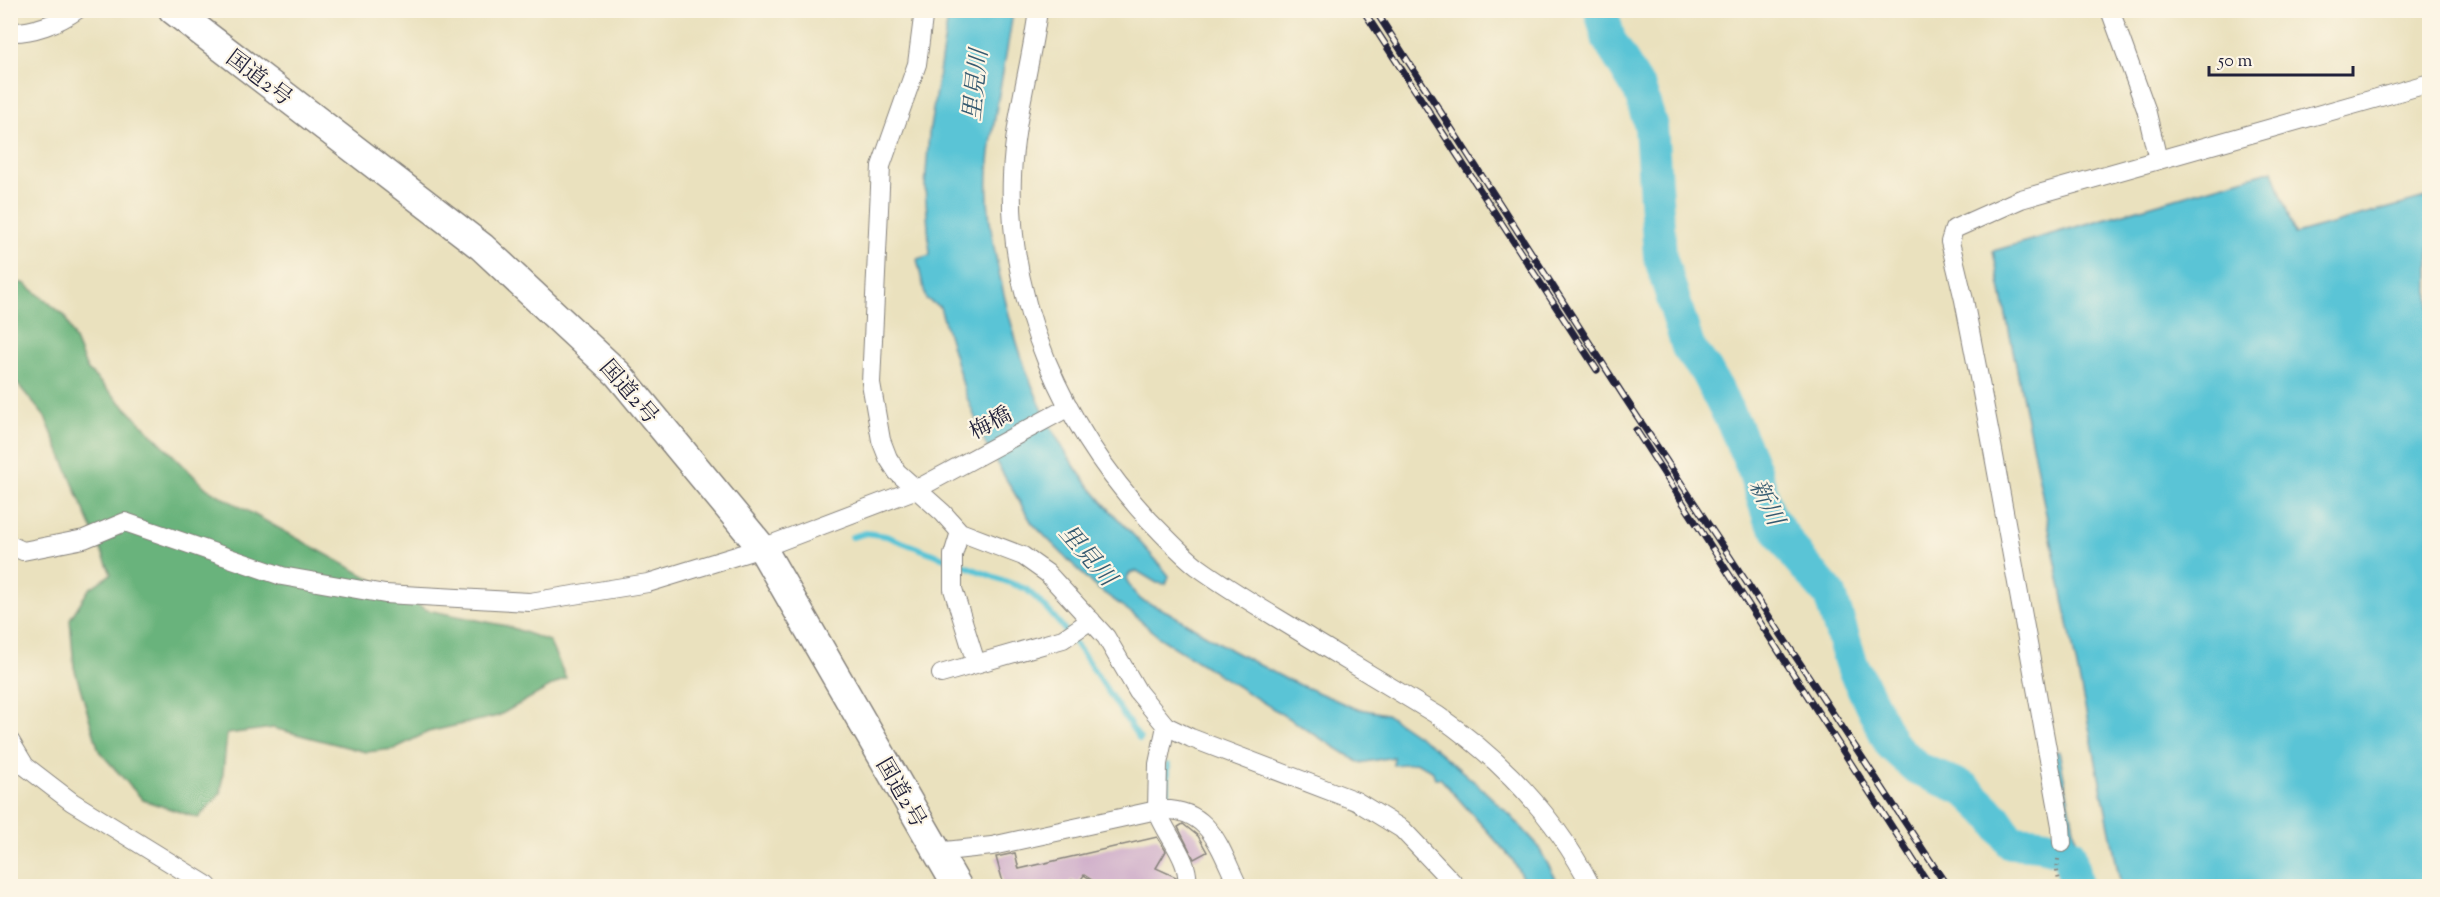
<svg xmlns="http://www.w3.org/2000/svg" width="2440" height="897" font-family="'Sorts Mill Goudy','Noto Serif JP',serif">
<rect width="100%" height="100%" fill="#fcf5e5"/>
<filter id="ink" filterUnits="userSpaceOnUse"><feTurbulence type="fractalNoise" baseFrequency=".0167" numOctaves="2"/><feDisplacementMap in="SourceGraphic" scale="12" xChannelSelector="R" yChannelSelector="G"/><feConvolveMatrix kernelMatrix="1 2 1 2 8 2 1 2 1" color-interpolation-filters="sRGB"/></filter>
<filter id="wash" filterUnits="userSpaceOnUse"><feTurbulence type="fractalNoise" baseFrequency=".008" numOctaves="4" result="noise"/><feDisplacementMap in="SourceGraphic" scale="24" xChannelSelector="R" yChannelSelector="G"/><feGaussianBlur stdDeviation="1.35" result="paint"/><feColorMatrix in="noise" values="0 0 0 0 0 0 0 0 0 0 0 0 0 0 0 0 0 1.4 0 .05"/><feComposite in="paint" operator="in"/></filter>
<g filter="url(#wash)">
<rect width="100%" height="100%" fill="#eae1be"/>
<polygon fill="#69b37b" stroke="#466a5b" stroke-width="1.5" points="10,282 24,283 65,316 87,369 206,488 427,610 507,626 549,641 566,678 498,716 428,732 394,749 366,752 273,728 227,734 221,793 198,818 143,800 99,751 74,667 70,619 89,589 111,574 45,417 11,376"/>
<g fill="#5ac4d6" stroke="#3e7388" stroke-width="1.5">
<path d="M949 11H1013C1006 65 992 118 988 173 986 207 993 244 1000 277 1015 346 1036 411 1077 470 1104 509 1141 539 1169 576L1166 584 1157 583 1137 571 1130 573 1126 579 1133 591 1141 600 1168 612 1231 650 1286 679 1331 698 1354 708 1386 714 1430 744 1478 785 1511 816 1536 843 1560 886H1527L1512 859 1440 778H1435L1432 770 1417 763 1393 765 1394 757 1360 763 1160 638 1133 614 1093 585 1032 523 986 445 966 395 940 307 926 299 917 259 930 255 925 187 929 134Z"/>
<polygon points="2273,170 2295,234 2429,197 2429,886 2121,886 1993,251"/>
<polygon points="2059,751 2085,886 2067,886 2064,870 2070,845 2052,753"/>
</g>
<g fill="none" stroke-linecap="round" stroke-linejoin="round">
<g stroke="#5ac4d6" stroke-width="6">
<path d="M852 537 866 533 886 536 1026 589C1073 629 1104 689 1140 739"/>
<polyline points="1168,765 1168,797 1192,806 1203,813"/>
</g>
<path stroke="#5ac4d6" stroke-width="34" d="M1601 10 1609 40 1640 91 1651 127 1660 256 1688 347 1706 371 1734 424 1754 470 1769 516 1798 558 1830 595 1851 663 1891 744 1918 769 1965 789 1994 817 2011 842C2033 843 2049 843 2069 854L2076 886"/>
</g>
<g id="blocks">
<g fill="#cba7c7">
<polygon points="1183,824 1198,836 1207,852 1194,859 1178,827"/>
<polygon points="1157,837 1166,851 1156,868 1176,877 1176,886 1101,886 1084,875 1078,884 1072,880 1067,886 1004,886 996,857 1015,853 1019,869"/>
</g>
</g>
</g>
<g filter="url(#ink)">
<use href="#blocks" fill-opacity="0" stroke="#86827c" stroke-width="1.5"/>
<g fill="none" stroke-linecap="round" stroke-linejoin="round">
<defs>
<g id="minor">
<polyline points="924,10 917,64 881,166 871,383 881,440 888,458 897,472 943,513 960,532 1023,556 1047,573 1106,637 1138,692 1166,726 1191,738 1356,801 1402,829 1456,886"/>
<path d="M1038 10C1031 66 1014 120 1012 176 1007 303 1064 428 1149 520 1165 536 1181 554 1198 567 1235 594 1275 616 1313 640 1355 665 1395 690 1437 715 1502 760 1555 816 1591 886"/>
<polyline points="2110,10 2146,109 2158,160"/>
<path d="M10 32C32 33 59 23 77 10"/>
<polyline points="960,532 953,555 953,589 976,663"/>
<polyline points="10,545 23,551 84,539 125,522 282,576 385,594 530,602 648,583 762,548 917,489 1069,407"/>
<polyline points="941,674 1063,639 1091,620"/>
<path d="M1166 726 1158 764 1157 810C1210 806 1219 847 1238 886"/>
<polyline points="10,741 25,766 72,802 208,886"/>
<polyline points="2062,843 2061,826 1990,434 1964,300 1950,242 1954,229 2021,199 2430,83"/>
<path d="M936 852 992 846 1157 810C1165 835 1191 859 1187 886"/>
</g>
<polyline id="trunk" points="173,10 482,247 618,374 762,548 957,886"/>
</defs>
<use href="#minor" stroke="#86827c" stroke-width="20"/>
<use href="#trunk" stroke="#86827c" stroke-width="31"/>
<polyline stroke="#86827c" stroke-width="4" stroke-dasharray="1.5 4.5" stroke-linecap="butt" points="2058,859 2057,871 2060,886"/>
<use href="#minor" stroke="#fff" stroke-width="18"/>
<use href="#trunk" stroke="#fff" stroke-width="28"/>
<defs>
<g id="rail">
<polyline points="1363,10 1597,370"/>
<polyline points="1375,10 1623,395 1947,886"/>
<polyline points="1636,430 1930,886"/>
</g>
</defs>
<use href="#rail" stroke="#22223b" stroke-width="7"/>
<use href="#rail" stroke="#fcf5e5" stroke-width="4.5" stroke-dasharray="14" stroke-linecap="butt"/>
</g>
</g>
<g text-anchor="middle" stroke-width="4.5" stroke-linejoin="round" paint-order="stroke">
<g font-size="22" fill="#22223b" stroke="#fcf5e5">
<text transform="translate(260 77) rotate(37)" y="8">国道2号</text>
<text transform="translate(630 391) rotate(49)" y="8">国道2号</text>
<text transform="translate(990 422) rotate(-28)" y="8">梅橋</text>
<text transform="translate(902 792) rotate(60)" y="8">国道2号</text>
</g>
<g font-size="24" font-style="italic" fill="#365b71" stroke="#fcf5e5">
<text transform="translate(975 85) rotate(-84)" y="8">里見川</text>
<text transform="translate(1767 502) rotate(64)" y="8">新川</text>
<text transform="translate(1088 555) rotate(49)" y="8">里見川</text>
</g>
</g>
<rect width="2440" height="897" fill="none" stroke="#fcf5e5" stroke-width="36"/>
<path d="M2209 66v9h144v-9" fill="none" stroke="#22223b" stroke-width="3"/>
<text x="2218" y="66" font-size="18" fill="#22223b" stroke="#fcf5e5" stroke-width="4.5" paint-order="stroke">50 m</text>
</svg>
